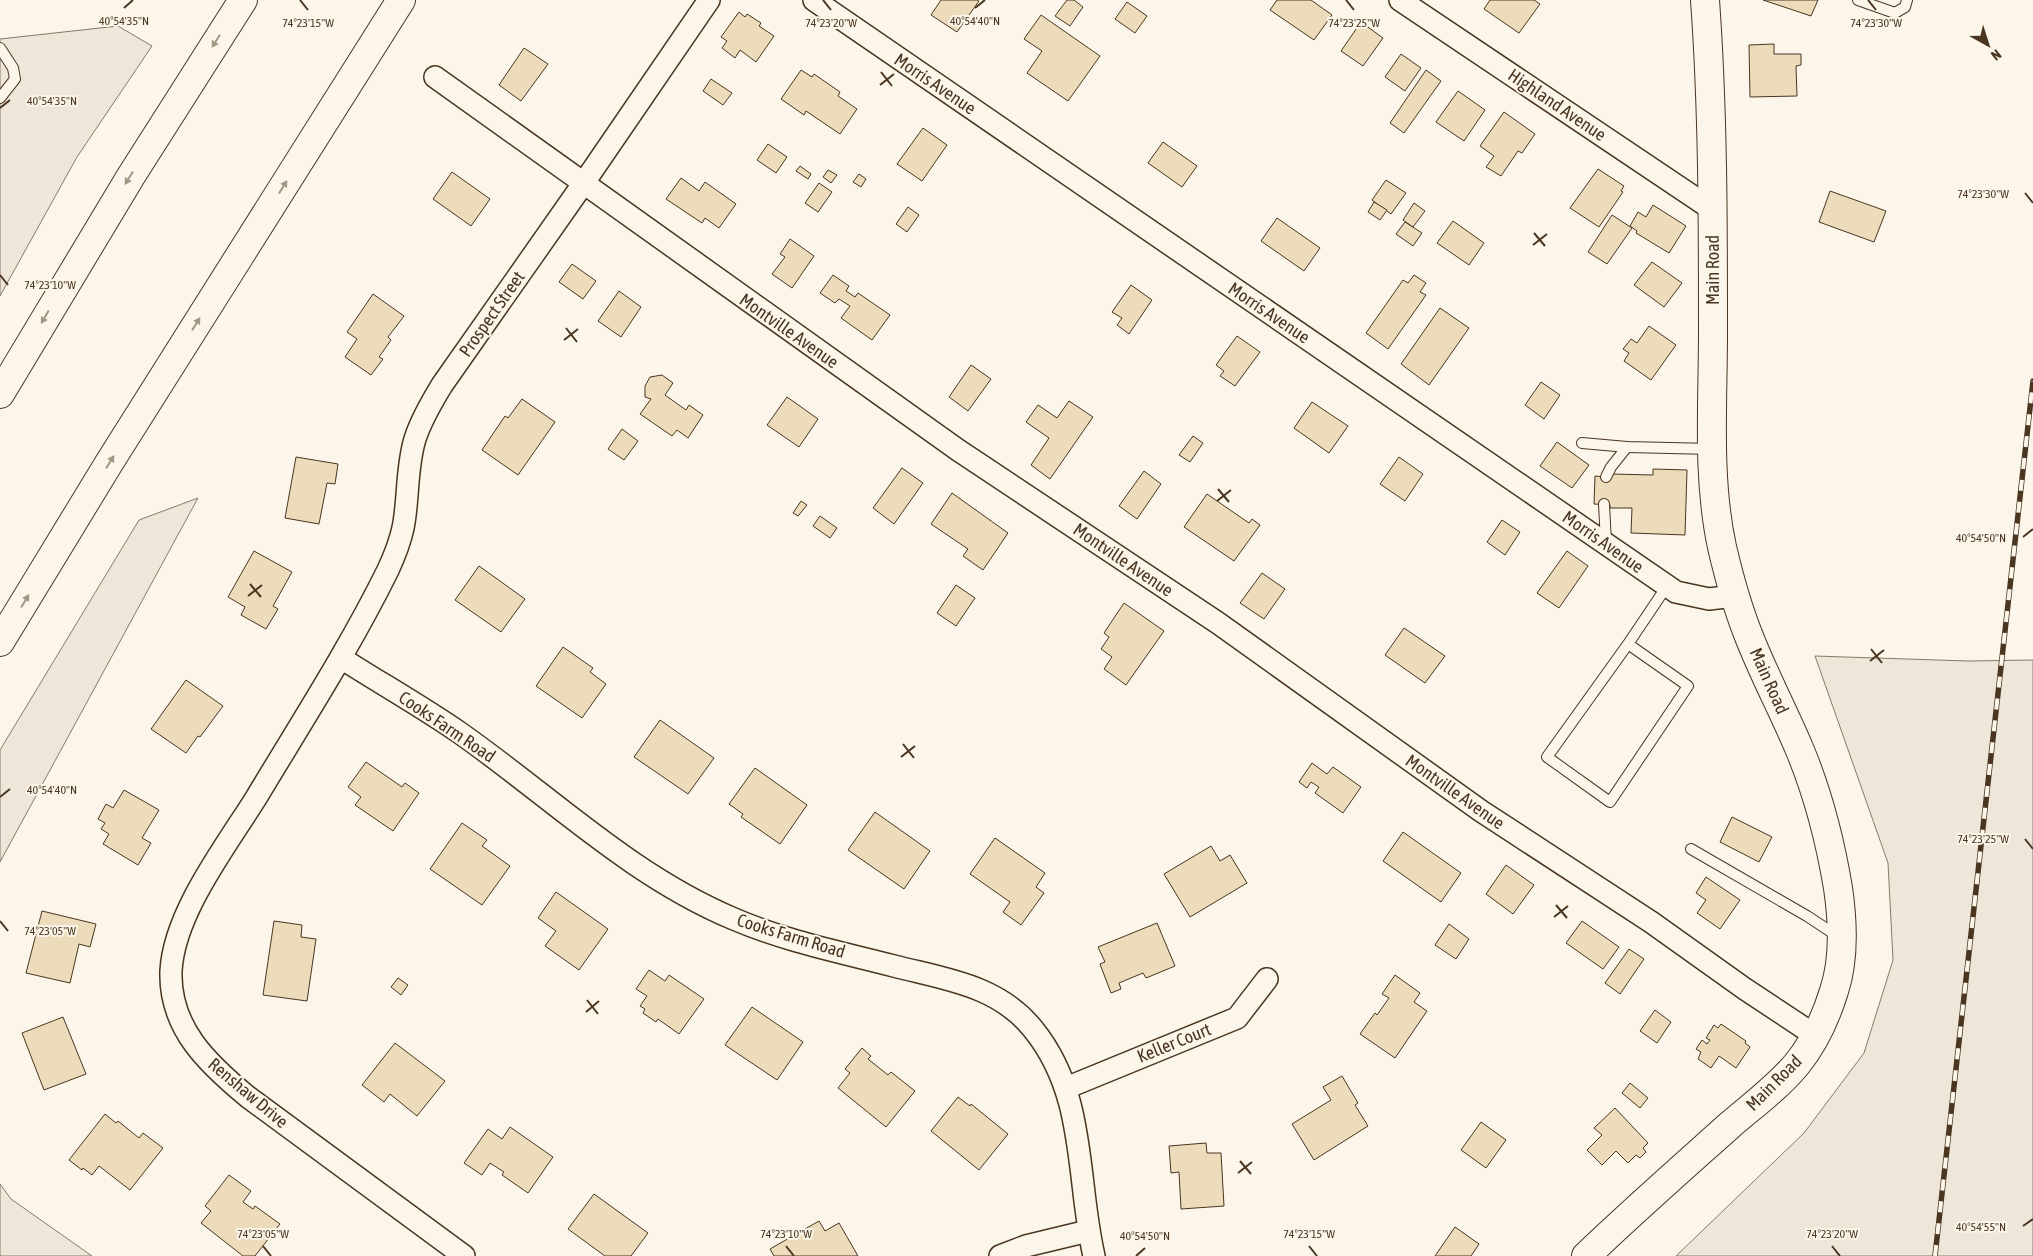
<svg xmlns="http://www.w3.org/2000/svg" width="2033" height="1256" font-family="'Asap Condensed',sans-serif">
<rect width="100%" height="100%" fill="#fbf6e9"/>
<g fill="#ede6d9" stroke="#887966">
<polygon points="118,26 152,46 77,157 0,296 0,39"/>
<polygon points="198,498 0,862 0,750 139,520"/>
<polygon points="1815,656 1968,661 2033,660 2033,1256 1676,1256 1804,1133 1864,1053 1893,960 1888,863"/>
<polygon points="0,1184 11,1199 92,1256 0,1256"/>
</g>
<g fill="#ecdcbc" stroke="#4a3520">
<polygon points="941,0 977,0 979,1 957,32 931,15"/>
<polygon points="1067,0 1074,0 1083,7 1070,26 1055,16"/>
<polygon points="1277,0 1311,0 1332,15 1314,40 1270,10"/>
<polygon points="1490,0 1534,0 1540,4 1519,33 1484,9"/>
<polygon points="1763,0 1818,0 1811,16"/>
<polygon points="1127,2 1147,16 1135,33 1115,19"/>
<polygon points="739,12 745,17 747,14 761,23 759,26 774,36 756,62 740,50 735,58 722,48 727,41 721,37"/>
<polygon points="1041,15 1100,56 1068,101 1027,73 1042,51 1024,39"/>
<polygon points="1361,22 1383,38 1363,66 1341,51"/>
<polygon points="1774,44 1774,54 1801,54 1801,65 1796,66 1797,96 1750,97 1749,45"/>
<polygon points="524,48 548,64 521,101 499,85"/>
<polygon points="1401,54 1421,68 1405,91 1385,77"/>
<polygon points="801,70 812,77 814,74 840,92 838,96 857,109 840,134 806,111 804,115 781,99"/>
<polygon points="1426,70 1441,81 1404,133 1390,123"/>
<polygon points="711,79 732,93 723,105 703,91"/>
<polygon points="1458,91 1485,110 1464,141 1436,122"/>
<polygon points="1504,112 1535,134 1522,153 1518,151 1501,176 1486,167 1494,156 1480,146"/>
<polygon points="923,128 947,145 922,181 897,164"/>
<polygon points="1163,142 1197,166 1182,187 1148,163"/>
<polygon points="768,144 787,157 776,173 757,160"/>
<polygon points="800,166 811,174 808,179 796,171"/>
<polygon points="1598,169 1624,186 1621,191 1623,192 1599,227 1570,208"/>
<polygon points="828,170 837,175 831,183 823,177"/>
<polygon points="452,172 490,199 471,226 433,199"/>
<polygon points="859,174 866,179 861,187 853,182"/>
<polygon points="681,178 699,191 705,182 736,204 719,228 705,218 702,223 666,199"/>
<polygon points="1386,180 1406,193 1391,214 1372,200"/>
<polygon points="819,183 832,192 818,212 805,203"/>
<polygon points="1830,191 1886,211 1874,242 1819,222"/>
<polygon points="1374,202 1387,210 1380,220 1368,212"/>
<polygon points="1414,203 1425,211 1413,227 1403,220"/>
<polygon points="1653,205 1686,226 1669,253 1636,233 1637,231 1630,226 1638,212 1646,217"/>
<polygon points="908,207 919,215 907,232 896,224"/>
<polygon points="1612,215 1632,228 1607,264 1588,252"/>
<polygon points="1277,218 1320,248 1304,271 1261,241"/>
<polygon points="1453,221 1484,243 1469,265 1437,243"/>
<polygon points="1405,222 1422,233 1413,246 1396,234"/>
<polygon points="790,239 814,256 792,288 772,274 785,257 780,254"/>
<polygon points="1652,262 1682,283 1664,307 1634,285"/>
<polygon points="572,264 596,281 583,299 559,282"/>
<polygon points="833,275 849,286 846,291 855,297 858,293 890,315 872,340 841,318 850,306 839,299 835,303 820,293"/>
<polygon points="1414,275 1426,283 1420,292 1426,295 1388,349 1366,333 1403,280 1408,283"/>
<polygon points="1131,285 1152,300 1129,334 1117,325 1122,318 1112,312"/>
<polygon points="619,291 641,307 621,337 598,321"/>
<polygon points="373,294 404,316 388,337 391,340 379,357 383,359 371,375 345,357 357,339 347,332"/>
<polygon points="1440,308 1469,328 1429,385 1401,364"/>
<polygon points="1649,326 1676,345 1651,380 1624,361 1629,353 1623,349 1631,339 1637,343"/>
<polygon points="1237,336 1260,352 1235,386 1220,376 1224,371 1216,365"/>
<polygon points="971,365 991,379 968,411 949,397"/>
<polygon points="662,375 673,383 665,395 686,410 689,405 703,415 688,438 677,430 672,436 640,414 651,399 645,397 645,386 650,377"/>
<polygon points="1541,382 1560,395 1544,419 1525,405"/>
<polygon points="787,397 818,419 799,447 767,425"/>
<polygon points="522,399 555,422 518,475 482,450 505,416 508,418"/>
<polygon points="1069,401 1093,417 1050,479 1031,465 1049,438 1026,422 1038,405 1057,418"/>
<polygon points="1312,402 1348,426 1329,453 1294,428"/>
<polygon points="622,429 638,441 624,460 608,449"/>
<polygon points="1193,436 1203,443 1190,462 1179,455"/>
<polygon points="1557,442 1589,465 1572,488 1540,466"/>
<polygon points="296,457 338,464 335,484 327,483 319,524 285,518"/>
<polygon points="1399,457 1423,474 1405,501 1380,484"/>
<polygon points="902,468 923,483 894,524 873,508"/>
<polygon points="1653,469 1687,470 1685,535 1631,533 1632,508 1610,508 1610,505 1594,504 1595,476 1606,477 1611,474 1653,475"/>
<polygon points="1144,471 1161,484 1137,519 1119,506"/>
<polygon points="952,493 1008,533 983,570 963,556 968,549 931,524"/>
<polygon points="1207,494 1249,523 1252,519 1260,525 1234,561 1184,527"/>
<polygon points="801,501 807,505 798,516 793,513"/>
<polygon points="820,516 837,528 830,538 813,526"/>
<polygon points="1502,520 1520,532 1505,555 1487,542"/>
<polygon points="254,551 292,572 273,606 278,609 266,629 241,615 245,607 228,597"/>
<polygon points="1567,551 1588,566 1559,608 1537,593"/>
<polygon points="479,566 525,599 501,632 455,600"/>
<polygon points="1262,573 1285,589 1264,619 1240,603"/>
<polygon points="956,585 975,598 956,626 937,613"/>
<polygon points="1124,603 1164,631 1126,685 1104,669 1112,657 1101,649 1109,637 1104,633"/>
<polygon points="1404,628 1445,656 1425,683 1385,655"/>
<polygon points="563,647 593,668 590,672 606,684 582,718 536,686"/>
<polygon points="186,680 223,706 200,737 198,736 186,753 151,729"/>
<polygon points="660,720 714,758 688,794 634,757"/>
<polygon points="366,762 402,787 405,783 419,793 393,831 355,805 361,797 348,787"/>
<polygon points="1312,763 1327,774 1333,767 1361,787 1343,813 1315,793 1319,787 1311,782 1307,788 1299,782"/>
<polygon points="755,768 807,805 780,844 741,817 743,814 729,804"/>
<polygon points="124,790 159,810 142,838 151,843 138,865 103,844 109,834 101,829 105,823 98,819 106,804 113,808"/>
<polygon points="875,812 930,851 904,889 848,850"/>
<polygon points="1732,817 1772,837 1759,862 1720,842"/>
<polygon points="462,823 487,840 482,846 510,866 482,905 430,869"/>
<polygon points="1403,832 1461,873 1441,902 1383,861"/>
<polygon points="995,838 1045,873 1036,887 1044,893 1021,925 1003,912 1010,902 970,874"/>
<polygon points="1211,846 1220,861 1230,855 1247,883 1190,917 1164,874"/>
<polygon points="1506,865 1534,885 1513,914 1486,894"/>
<polygon points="1706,877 1740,900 1720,929 1697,913 1706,900 1696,893"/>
<polygon points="556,892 608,929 579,970 545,946 556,931 538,918"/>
<polygon points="42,911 96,924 90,947 79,944 70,983 26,973"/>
<polygon points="274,921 302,925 301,937 316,939 307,1001 263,995"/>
<polygon points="1582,921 1619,947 1603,969 1566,943"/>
<polygon points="1157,923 1175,966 1146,978 1143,973 1119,983 1121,989 1111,993 1100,964 1105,962 1098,947"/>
<polygon points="1449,924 1469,939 1456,959 1435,945"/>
<polygon points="1629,949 1644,959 1620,994 1605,983"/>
<polygon points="649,970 665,981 669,975 704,999 679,1034 658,1019 656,1022 643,1013 645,1009 640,1006 647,996 636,989"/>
<polygon points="1395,975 1420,993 1414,1002 1427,1011 1395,1058 1360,1034 1375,1013 1377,1015 1389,998 1382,994"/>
<polygon points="398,978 408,985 401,995 391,987"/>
<polygon points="752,1007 803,1042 777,1080 725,1045"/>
<polygon points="1655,1010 1671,1022 1657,1043 1640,1031"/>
<polygon points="63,1017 86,1074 44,1090 22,1033"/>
<polygon points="1721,1024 1746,1041 1745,1043 1750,1047 1736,1068 1719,1056 1711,1068 1698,1059 1701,1052 1696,1049 1702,1040 1707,1044 1710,1040 1706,1038 1714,1025 1718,1028"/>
<polygon points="395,1043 445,1081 417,1116 390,1094 384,1102 362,1085"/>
<polygon points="862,1048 871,1056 868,1059 888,1075 891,1072 915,1091 886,1127 838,1088 850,1073 845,1069"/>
<polygon points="1342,1076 1358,1103 1355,1105 1368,1126 1314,1160 1292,1124 1331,1100 1323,1087"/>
<polygon points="1630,1083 1648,1098 1640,1108 1622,1093"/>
<polygon points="958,1097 970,1106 971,1104 1008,1134 979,1170 931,1131"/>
<polygon points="1615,1108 1648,1143 1643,1148 1646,1152 1640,1158 1636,1155 1628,1163 1616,1151 1602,1165 1587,1150 1602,1135 1594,1128"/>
<polygon points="105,1114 116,1123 118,1121 139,1138 143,1133 163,1148 130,1190 99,1166 92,1175 83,1168 82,1170 69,1160"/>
<polygon points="1481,1122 1506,1140 1486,1168 1461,1150"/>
<polygon points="510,1127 553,1157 528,1193 502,1175 504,1172 490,1163 482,1175 464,1163 488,1129 502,1139"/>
<polygon points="1206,1143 1207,1153 1221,1153 1224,1206 1181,1209 1179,1172 1171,1173 1169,1146"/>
<polygon points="229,1175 251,1191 243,1202 253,1209 255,1206 280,1224 255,1256 243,1256 201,1223 211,1211 205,1206"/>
<polygon points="594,1194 648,1233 631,1256 605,1256 568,1229"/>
<polygon points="819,1221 825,1231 839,1223 858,1256 774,1256 770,1249"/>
<polygon points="1455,1227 1479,1244 1471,1256 1435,1256"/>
</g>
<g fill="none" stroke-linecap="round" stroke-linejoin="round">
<defs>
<g id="lane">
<polyline points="1858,0 1895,13 1905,7 1907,0"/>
<polyline points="0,48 13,68 15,79 0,98"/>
<polyline points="1582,443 1627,447 1712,449"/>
<polyline points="1606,477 1611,467 1627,447"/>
<polyline points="1604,504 1606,543"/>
<polyline points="1628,644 1547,757 1610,802 1688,686 1628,644 1667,586"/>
<polyline points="1691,849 1807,916 1839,937"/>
</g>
<g id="street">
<polyline points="814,0 1676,592 1709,599 1734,596"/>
<polyline points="1400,0 1713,210"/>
<polyline points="435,77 958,450 1218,623 1481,811 1651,922 1745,989 1816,1036"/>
<path d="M341 658C380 683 421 706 460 733 550 796 631 876 734 919 785 941 840 952 894 966 944 979 998 985 1033 1029 1087 1095 1076 1178 1094 1256"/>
<polyline points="1066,1088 1237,1018 1267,979"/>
<path d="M464 1256 248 1097C208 1064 169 1028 171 971 174 913 226 846 256 798 301 723 349 649 388 570 394 557 400 542 403 528 409 499 406 468 415 439 421 420 431 403 442 385L583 184 709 0"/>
<polyline points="1000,1256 1026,1246 1088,1231"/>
</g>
<path id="primary" d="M1586 1256C1633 1211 1682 1168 1730 1125 1752 1106 1778 1087 1797 1064 1814 1043 1826 1017 1834 991 1845 958 1843 922 1838 888 1830 840 1818 793 1799 748 1783 710 1763 673 1748 634 1737 606 1729 577 1722 547 1707 478 1713 403 1713 333 1713 222 1713 111 1705 0"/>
<g id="highway">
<polyline points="0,394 131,176 243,0"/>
<polyline points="0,642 109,463 401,0"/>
</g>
</defs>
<use href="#lane" stroke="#4a3520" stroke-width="12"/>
<use href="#street" stroke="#4a3520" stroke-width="24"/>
<use href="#primary" stroke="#4a3520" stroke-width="30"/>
<use href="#highway" stroke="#4a3520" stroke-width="30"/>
<use href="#lane" stroke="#fbf6e9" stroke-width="10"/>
<use href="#street" stroke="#fbf6e9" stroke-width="21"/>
<use href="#primary" stroke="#fbf6e9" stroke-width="28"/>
<use href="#highway" stroke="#fbf6e9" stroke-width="28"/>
<defs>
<polyline id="rail" points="1935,1256 2033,381"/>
</defs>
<use href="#rail" stroke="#4a3520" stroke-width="5.5"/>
<use href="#rail" stroke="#fbf6e9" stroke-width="4" stroke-dasharray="11" stroke-linecap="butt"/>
</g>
<defs><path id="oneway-solid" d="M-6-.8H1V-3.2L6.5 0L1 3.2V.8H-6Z" transform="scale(1.25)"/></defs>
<g fill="#a29684">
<use href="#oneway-solid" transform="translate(216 41) rotate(123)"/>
<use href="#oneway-solid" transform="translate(129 178) rotate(122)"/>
<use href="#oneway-solid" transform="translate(283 187) rotate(-58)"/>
<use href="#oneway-solid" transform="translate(45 317) rotate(120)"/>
<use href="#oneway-solid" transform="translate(196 324) rotate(-58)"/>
<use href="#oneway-solid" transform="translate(110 462) rotate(-58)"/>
<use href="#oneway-solid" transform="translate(25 601) rotate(-59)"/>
</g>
<path fill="none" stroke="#4a3520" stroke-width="2" d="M300 0 308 10M823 0 831 10M1346 0 1354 10M1868 0 1876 10M124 8 133 0M975 8 985 0M881 72 892 86M880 85 894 74M0 108 10 100M2025 193 2033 203M1534 233 1545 246M1533 245 1547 234M0 275 8 285M566 328 577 342M564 340 578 329M1218 489 1229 502M1217 501 1231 490M2023 537 2033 529M250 584 261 597M248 596 262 585M1871 649 1882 663M1870 661 1884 650M903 744 914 758M901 757 915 746M0 797 10 789M2025 839 2033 849M1556 905 1567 918M1554 917 1568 906M0 921 8 931M587 1000 598 1014M586 1012 599 1001M1240 1161 1251 1174M1238 1173 1252 1162M2023 1226 2033 1219M263 1246 271 1256M786 1246 794 1256M1309 1246 1317 1256M1832 1246 1840 1256M1136 1256 1145 1248"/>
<g text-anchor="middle" stroke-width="4" stroke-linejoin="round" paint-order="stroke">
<g font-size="18" fill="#4a3520" stroke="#fbf6e9">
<text transform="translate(935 84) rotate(34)" y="6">Morris Avenue</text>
<text transform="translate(1557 105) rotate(34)" y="6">Highland Avenue</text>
<text transform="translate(1713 270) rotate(-90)" y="6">Main Road</text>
<text transform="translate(1269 313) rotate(34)" y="6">Morris Avenue</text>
<text transform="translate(492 314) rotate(-55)" y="6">Prospect Street</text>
<text transform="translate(789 331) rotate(35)" y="6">Montville Avenue</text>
<text transform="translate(1603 542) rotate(35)" y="6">Morris Avenue</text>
<text transform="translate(1123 560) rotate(34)" y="6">Montville Avenue</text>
<text transform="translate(1769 681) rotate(66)" y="6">Main Road</text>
<text transform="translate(447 727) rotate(34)" y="6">Cooks Farm Road</text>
<text transform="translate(1455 792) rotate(35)" y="6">Montville Avenue</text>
<text transform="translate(791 936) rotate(17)" y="6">Cooks Farm Road</text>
<text transform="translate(1174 1043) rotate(-22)" y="6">Keller Court</text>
<text transform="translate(1774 1083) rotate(-45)" y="6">Main Road</text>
<text transform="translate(248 1093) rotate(40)" y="6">Renshaw Drive</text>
</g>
</g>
<g font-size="12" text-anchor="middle" fill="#4a3520" stroke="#fbf6e9" stroke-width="4" stroke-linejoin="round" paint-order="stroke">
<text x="124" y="25">40°54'35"N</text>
<text x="975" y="25">40°54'40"N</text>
<text x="308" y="27">74°23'15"W</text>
<text x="831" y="27">74°23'20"W</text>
<text x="1354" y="27">74°23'25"W</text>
<text x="1876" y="27">74°23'30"W</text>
<text x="52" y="105">40°54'35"N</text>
<text x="1983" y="198">74°23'30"W</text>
<text x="50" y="289">74°23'10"W</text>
<text x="1981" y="542">40°54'50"N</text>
<text x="52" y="794">40°54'40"N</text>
<text x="1983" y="843">74°23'25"W</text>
<text x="50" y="935">74°23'05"W</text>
<text x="1981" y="1231">40°54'55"N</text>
<text x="263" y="1238">74°23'05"W</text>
<text x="786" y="1238">74°23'10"W</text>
<text x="1309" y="1238">74°23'15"W</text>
<text x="1832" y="1238">74°23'20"W</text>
<text x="1145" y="1240">40°54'50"N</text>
</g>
<g transform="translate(1988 45) rotate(141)" stroke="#fbf6e9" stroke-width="4" paint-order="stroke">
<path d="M0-4L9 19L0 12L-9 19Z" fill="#4a3520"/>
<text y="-8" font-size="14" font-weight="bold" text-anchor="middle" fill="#4a3520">N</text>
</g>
</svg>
